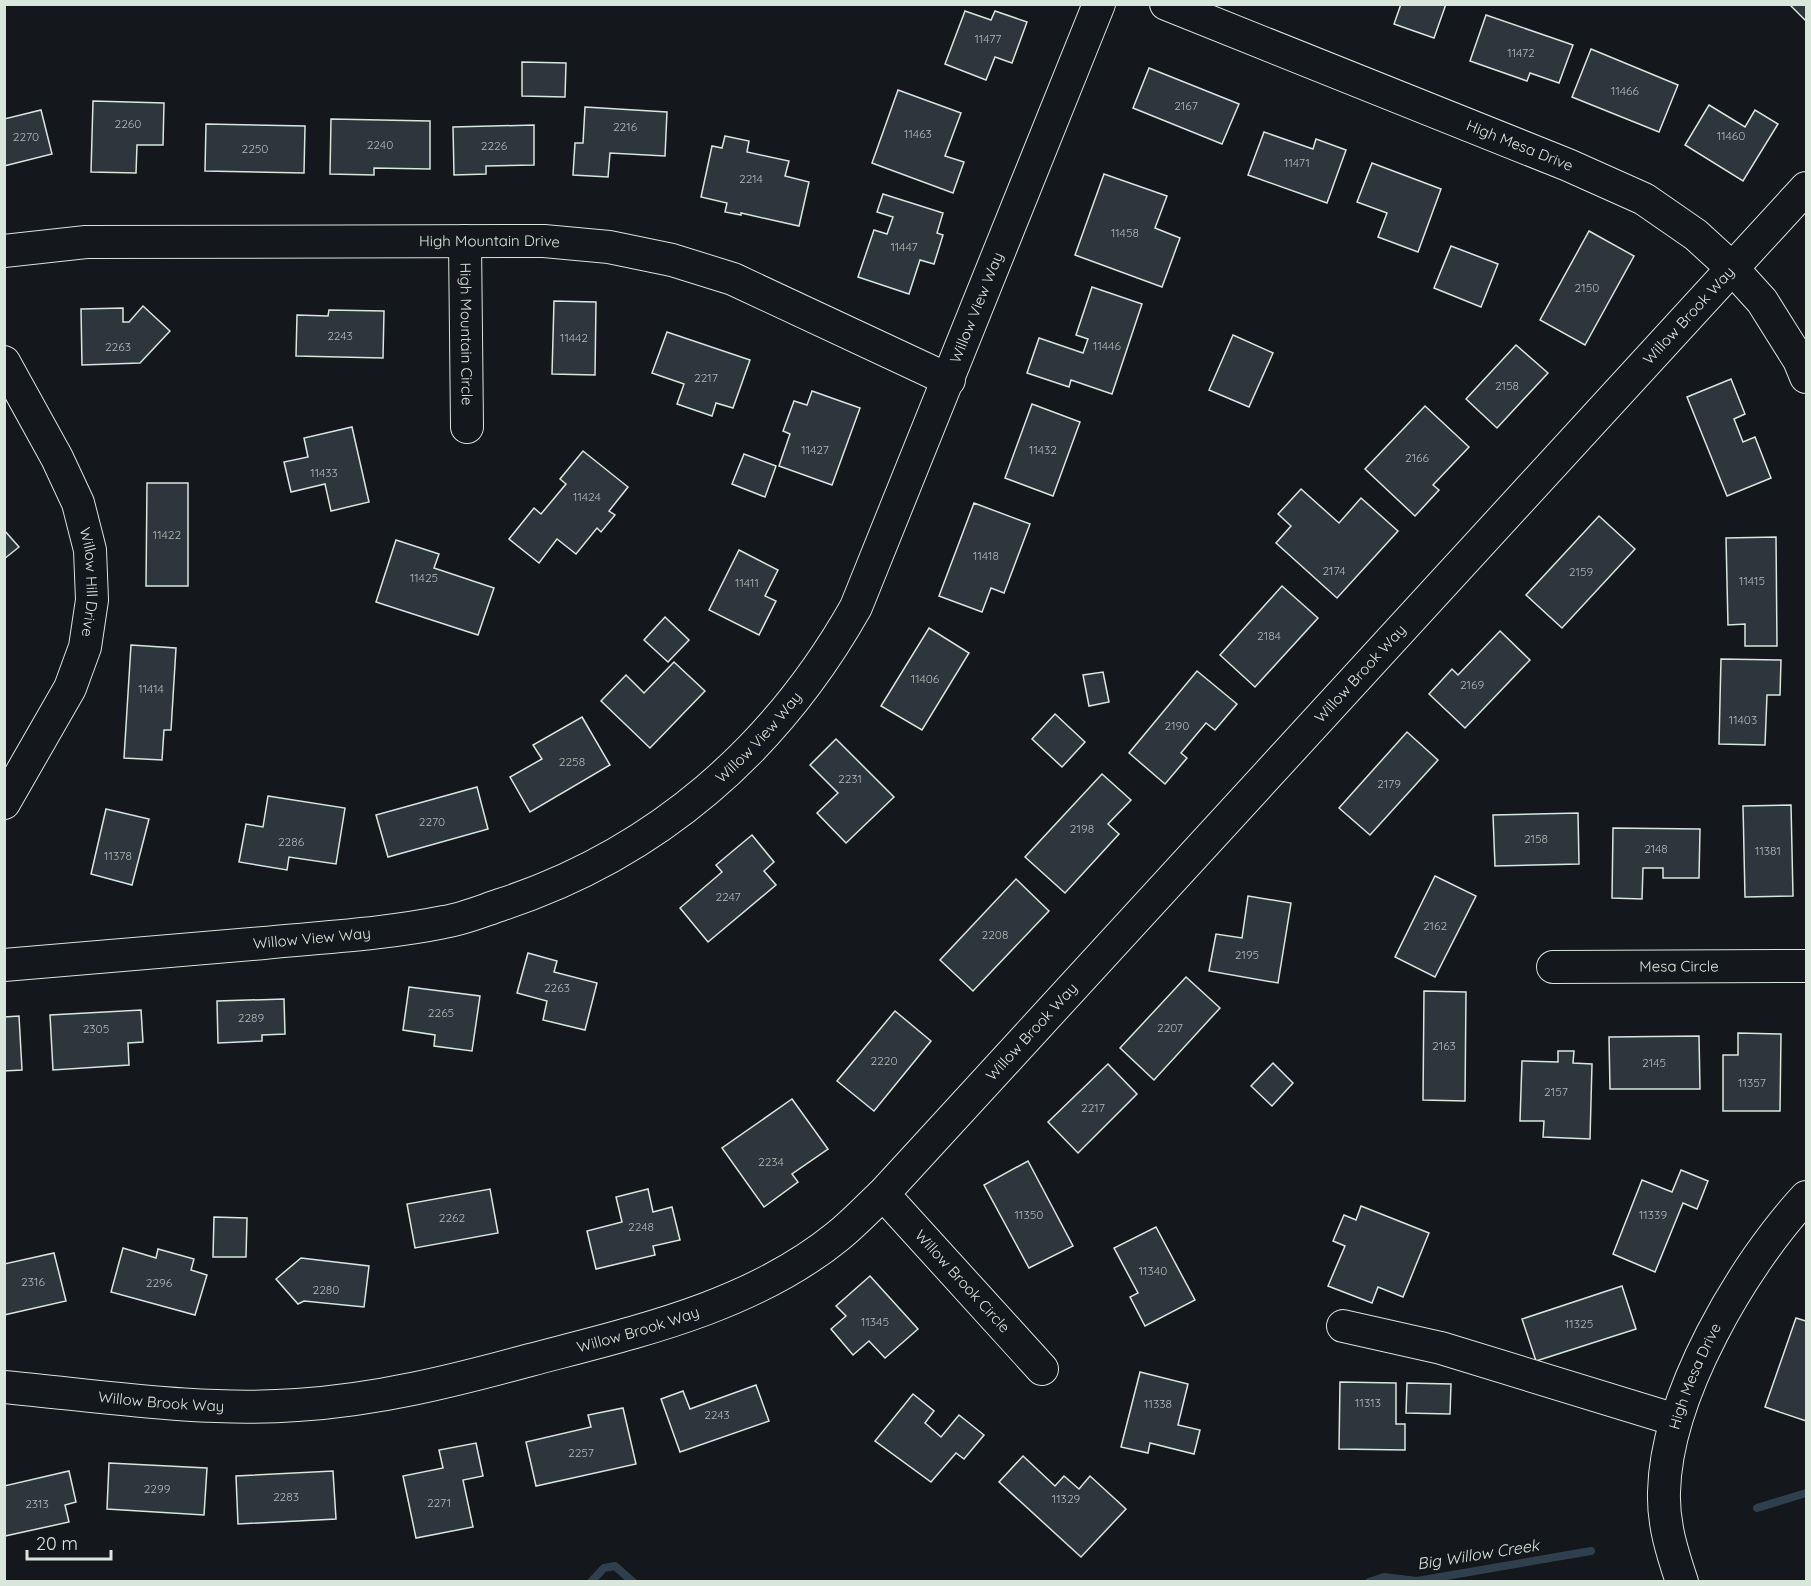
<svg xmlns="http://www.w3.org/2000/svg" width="1811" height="1586" font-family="Quicksand,sans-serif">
<rect width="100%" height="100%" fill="#14181c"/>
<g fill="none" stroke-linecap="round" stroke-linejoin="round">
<g stroke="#2f3f4d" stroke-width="8">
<polyline points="1757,1508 1806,1493"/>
<polyline points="591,1582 604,1568 615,1566 633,1582"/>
<polyline points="1369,1582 1384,1577 1417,1581 1591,1551"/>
</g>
</g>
<g fill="#2c363c" stroke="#d8e6dc" stroke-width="1.5">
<polygon points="1401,4 1446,4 1434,38 1394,24"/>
<polygon points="1806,4 1806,21 1790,5 1790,4"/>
<polygon points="965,11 991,20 995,11 1027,22 1012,63 995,57 986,80 945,64"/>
<polygon points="1486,15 1573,45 1559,83 1530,73 1527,81 1470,61"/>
<polygon points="1591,49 1678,85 1659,132 1572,97"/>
<polygon points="522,62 566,63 565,97 522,96"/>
<polygon points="1149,68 1239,104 1222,144 1133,108"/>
<polygon points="898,90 961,113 945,156 964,162 953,193 872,163"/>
<polygon points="93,101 164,103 163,145 137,145 136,173 91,172"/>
<polygon points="1709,105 1745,127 1755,110 1778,124 1743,181 1685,145"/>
<polygon points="585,107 667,112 665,156 610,153 608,177 573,175 575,143 583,143"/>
<polygon points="41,110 52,154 4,166 4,119"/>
<polygon points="331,119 430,121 430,169 374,168 374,175 330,174"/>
<polygon points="206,124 305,126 304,173 205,171"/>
<polygon points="534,125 534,165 486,166 486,174 454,175 453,127"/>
<polygon points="1264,132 1313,149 1316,139 1346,150 1327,203 1248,175"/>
<polygon points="725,136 749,141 747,152 789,161 785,176 809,182 799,226 741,213 741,215 725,212 727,203 701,197 712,146 722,148"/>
<polygon points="1372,163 1441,189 1418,252 1378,237 1387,213 1357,202"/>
<polygon points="1104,174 1167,196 1155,228 1180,238 1162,287 1075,255"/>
<polygon points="883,194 943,213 937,233 943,235 934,264 920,260 909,294 858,277 874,230 887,234 893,217 877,212"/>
<polygon points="1589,231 1634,256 1585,345 1540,320"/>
<polygon points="1451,246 1498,264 1481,307 1434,288"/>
<polygon points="1092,287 1142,304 1112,394 1071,380 1069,387 1027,373 1039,338 1083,353 1088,339 1076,335"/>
<polygon points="554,301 596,302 595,375 552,374"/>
<polygon points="143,306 170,331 140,363 82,365 81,309 123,308 123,322 129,322"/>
<polygon points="329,310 384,311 383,358 296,356 297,315 328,316"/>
<polygon points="667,332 750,360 733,408 716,403 712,416 677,404 684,384 652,373"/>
<polygon points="1233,335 1273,353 1249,407 1209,390"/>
<polygon points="1516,345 1548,373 1497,428 1466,399"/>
<polygon points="1731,379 1745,414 1734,419 1743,442 1755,437 1771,478 1727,496 1687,397"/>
<polygon points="812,391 860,408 832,485 779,466 790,434 783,431 794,401 807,405"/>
<polygon points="1032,404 1080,422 1053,496 1005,478"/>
<polygon points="1425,406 1469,447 1433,485 1439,490 1415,516 1365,469"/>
<polygon points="352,427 369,502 331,511 325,484 291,492 284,462 308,457 304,438"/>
<polygon points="583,451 628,487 609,511 615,515 601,532 597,528 576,554 557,539 539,563 509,539 534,508 541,514 566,484 560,479"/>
<polygon points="744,454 776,466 765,497 732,484"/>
<polygon points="147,483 188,483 188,586 146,586"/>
<polygon points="1301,489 1339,523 1361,498 1398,531 1337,598 1276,543 1291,526 1278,514"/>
<polygon points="974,503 1030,524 1004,593 991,588 982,612 939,596"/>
<polygon points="1599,516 1635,549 1562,628 1526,595"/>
<polygon points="4,530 19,547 4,559"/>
<polygon points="1776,537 1777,646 1745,646 1745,624 1728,625 1726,538"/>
<polygon points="396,540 439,554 434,568 494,588 478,635 376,602"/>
<polygon points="739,550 778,570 765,596 776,601 759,635 709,610"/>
<polygon points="1282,586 1318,618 1255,687 1220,655"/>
<polygon points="665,617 689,640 668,662 644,640"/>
<polygon points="929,628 969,653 922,730 881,706"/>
<polygon points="1500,631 1530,660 1465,728 1429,694 1452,669 1458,675"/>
<polygon points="131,645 176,648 171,730 164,730 162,760 124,758"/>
<polygon points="1721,659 1781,660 1780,695 1767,695 1765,745 1719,744"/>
<polygon points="674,662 705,691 650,748 601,701 626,675 644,693"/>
<polygon points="1197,671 1237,704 1215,730 1206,723 1181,753 1187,758 1165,784 1129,753"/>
<polygon points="1103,672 1109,702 1089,706 1083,675"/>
<polygon points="1055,714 1085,742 1062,767 1032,739"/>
<polygon points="582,717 610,765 530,812 510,777 542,759 533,745"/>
<polygon points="1407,732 1438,760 1370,835 1339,808"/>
<polygon points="836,739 894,797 846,843 817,813 838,793 810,765"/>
<polygon points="1102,774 1131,800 1108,824 1119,834 1065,893 1025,857"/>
<polygon points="477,787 488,829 388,857 376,815"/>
<polygon points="268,796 345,808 336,864 289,857 287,870 239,862 246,824 263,827"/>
<polygon points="1791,805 1793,896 1745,897 1743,806"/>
<polygon points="106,809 149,819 132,885 91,874"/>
<polygon points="1578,813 1579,864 1495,866 1493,815"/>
<polygon points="1613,828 1700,829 1699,878 1663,878 1663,868 1643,868 1642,899 1612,898"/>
<polygon points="752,835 774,862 764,871 776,885 708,942 680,908 722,872 716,865"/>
<polygon points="1435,876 1476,896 1435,977 1395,957"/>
<polygon points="1016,879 1049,911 973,991 940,960"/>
<polygon points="1248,896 1291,903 1278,983 1209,971 1216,934 1242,938"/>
<polygon points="528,953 557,961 554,972 597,983 585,1030 543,1020 547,1001 517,993"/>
<polygon points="1186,977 1220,1008 1154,1080 1120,1048"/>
<polygon points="409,987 480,996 472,1051 434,1046 435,1035 403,1030"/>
<polygon points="1424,991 1466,992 1465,1101 1423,1100"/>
<polygon points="284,999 285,1034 262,1035 262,1041 218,1043 217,1001"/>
<polygon points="141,1010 143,1042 128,1043 129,1065 53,1070 50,1015"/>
<polygon points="895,1011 931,1041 874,1111 837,1081"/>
<polygon points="19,1016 22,1070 4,1071 4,1017"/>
<polygon points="1738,1033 1781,1034 1780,1111 1723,1111 1723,1055 1738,1055"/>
<polygon points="1699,1036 1700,1089 1610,1089 1609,1037"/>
<polygon points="1558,1051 1574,1051 1573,1063 1592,1064 1590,1139 1543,1137 1544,1121 1520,1121 1522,1061 1558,1062"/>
<polygon points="1273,1063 1293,1083 1272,1106 1251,1086"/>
<polygon points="1108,1064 1137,1094 1078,1153 1048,1122"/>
<polygon points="792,1099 828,1149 792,1174 798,1182 764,1207 722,1148"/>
<polygon points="1028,1161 1073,1246 1029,1268 984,1185"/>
<polygon points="1681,1170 1708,1181 1697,1209 1683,1203 1655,1272 1613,1254 1642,1180 1672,1192"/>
<polygon points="490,1189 498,1233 415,1248 407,1204"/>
<polygon points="648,1189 653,1212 672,1207 680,1240 653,1246 655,1255 596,1269 587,1231 622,1222 616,1197"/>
<polygon points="1361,1206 1429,1233 1403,1297 1378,1287 1372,1303 1328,1286 1345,1246 1333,1241 1344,1215 1356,1220"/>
<polygon points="214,1217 247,1218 246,1257 213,1257"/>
<polygon points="1156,1227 1195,1300 1145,1326 1130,1297 1138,1293 1114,1248"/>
<polygon points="123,1248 156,1258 158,1249 194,1259 191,1270 207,1275 195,1315 111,1292"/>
<polygon points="54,1253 66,1301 4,1315 4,1264"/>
<polygon points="301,1258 369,1266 364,1307 304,1301 298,1304 276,1279"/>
<polygon points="870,1276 918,1329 885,1358 869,1341 853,1355 831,1329 846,1316 836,1306"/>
<polygon points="1622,1286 1636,1329 1536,1361 1522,1319"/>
<polygon points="1796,1318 1806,1321 1806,1421 1765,1407"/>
<polygon points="1140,1372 1188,1384 1178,1425 1200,1430 1194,1454 1150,1443 1148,1453 1121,1447"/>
<polygon points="1340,1382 1396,1383 1396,1424 1405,1424 1405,1450 1339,1449"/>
<polygon points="1407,1383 1451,1384 1450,1414 1406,1413"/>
<polygon points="756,1385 769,1421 680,1452 661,1399 683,1391 690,1409"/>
<polygon points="913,1394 934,1411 925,1423 941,1437 959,1415 984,1435 964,1459 956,1453 931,1482 875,1441"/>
<polygon points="623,1408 636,1464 536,1486 526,1442 591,1427 588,1415"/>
<polygon points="476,1443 483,1476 463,1480 473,1527 416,1538 403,1476 443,1468 439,1450"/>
<polygon points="1023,1456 1055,1486 1064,1476 1079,1489 1090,1476 1126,1509 1081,1557 999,1482"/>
<polygon points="109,1463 207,1468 204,1515 107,1509"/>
<polygon points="69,1471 76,1502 65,1505 69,1522 5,1536 4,1486"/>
<polygon points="333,1471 336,1519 238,1524 236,1476"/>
</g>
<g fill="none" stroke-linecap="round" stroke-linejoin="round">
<defs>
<g id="minor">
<path id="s1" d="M1166 4 1568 165 1644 199 1696 235 1732 268 1762 301 1799 360 1806 377"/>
<path id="s2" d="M465 241 467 427"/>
<path id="s3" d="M4 251 86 242 544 241 609 247 672 260 733 279 949 380"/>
<path id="s4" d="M4 362 57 458 78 503 90 550 92 600 85 647 70 688 4 803"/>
<path id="s5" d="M4 965C91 958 177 950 264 943 324 937 385 934 444 922 463 919 482 911 500 905 656 854 776 749 856 607L1099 4"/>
<path id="s6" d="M1553 967 1806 966"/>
<path id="s7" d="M883 1194 1042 1369"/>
<polyline points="1343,1326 1441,1348 1676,1420"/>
<path id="s8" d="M4 1387C101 1396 200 1412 297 1405 377 1400 453 1381 530 1360 636 1332 751 1307 838 1236 854 1223 868 1208 883 1194L1806 188"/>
<path id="s9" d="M1682 1582C1672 1552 1663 1524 1664 1492 1666 1396 1742 1266 1806 1197"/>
</g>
</defs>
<use href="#minor" stroke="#d8e6dc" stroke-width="34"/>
<use href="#minor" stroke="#14181c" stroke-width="32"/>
</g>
<g text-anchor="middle" stroke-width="4.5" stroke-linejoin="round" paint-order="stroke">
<g font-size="12" fill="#adbab4">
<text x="988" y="43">11477</text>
<text x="1521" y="57">11472</text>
<text x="1625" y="95">11466</text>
<text x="1186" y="110">2167</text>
<text x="128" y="128">2260</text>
<text x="625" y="131">2216</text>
<text x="918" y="138">11463</text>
<text x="1731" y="140">11460</text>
<text x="26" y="141">2270</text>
<text x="380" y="149">2240</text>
<text x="494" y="150">2226</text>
<text x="255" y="153">2250</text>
<text x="1297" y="167">11471</text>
<text x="751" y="183">2214</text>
<text x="1125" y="237">11458</text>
<text x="904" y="251">11447</text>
<text x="1587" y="292">2150</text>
<text x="340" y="340">2243</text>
<text x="574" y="342">11442</text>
<text x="1107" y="350">11446</text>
<text x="118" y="351">2263</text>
<text x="706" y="382">2217</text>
<text x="1507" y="390">2158</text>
<text x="815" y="454">11427</text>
<text x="1043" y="454">11432</text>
<text x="1417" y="462">2166</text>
<text x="324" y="477">11433</text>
<text x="587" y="501">11424</text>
<text x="167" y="539">11422</text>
<text x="986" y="560">11418</text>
<text x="1334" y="575">2174</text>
<text x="1581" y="576">2159</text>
<text x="424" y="582">11425</text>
<text x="1752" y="585">11415</text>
<text x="747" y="587">11411</text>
<text x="1269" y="640">2184</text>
<text x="925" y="683">11406</text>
<text x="1472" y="689">2169</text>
<text x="151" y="693">11414</text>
<text x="1743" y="724">11403</text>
<text x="1177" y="730">2190</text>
<text x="572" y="766">2258</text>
<text x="850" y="783">2231</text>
<text x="1389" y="788">2179</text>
<text x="432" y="826">2270</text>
<text x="1082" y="833">2198</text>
<text x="1536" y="843">2158</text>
<text x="291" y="846">2286</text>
<text x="1656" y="853">2148</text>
<text x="1768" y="855">11381</text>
<text x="118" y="860">11378</text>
<text x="728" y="901">2247</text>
<text x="1435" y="930">2162</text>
<text x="995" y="939">2208</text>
<text x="1247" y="959">2195</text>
<text x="557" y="992">2263</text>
<text x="441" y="1017">2265</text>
<text x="251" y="1022">2289</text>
<text x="1170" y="1032">2207</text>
<text x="96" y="1033">2305</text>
<text x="1444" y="1050">2163</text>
<text x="884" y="1065">2220</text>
<text x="1654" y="1067">2145</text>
<text x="1752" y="1087">11357</text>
<text x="1556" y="1096">2157</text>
<text x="1093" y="1112">2217</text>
<text x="771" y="1166">2234</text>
<text x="1029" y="1219">11350</text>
<text x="1653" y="1219">11339</text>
<text x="452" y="1222">2262</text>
<text x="641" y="1231">2248</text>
<text x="1153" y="1275">11340</text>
<text x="33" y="1286">2316</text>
<text x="159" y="1287">2296</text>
<text x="326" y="1294">2280</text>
<text x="875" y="1326">11345</text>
<text x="1579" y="1328">11325</text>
<text x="1368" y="1407">11313</text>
<text x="1158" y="1408">11338</text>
<text x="717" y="1419">2243</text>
<text x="581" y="1457">2257</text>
<text x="157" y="1493">2299</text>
<text x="286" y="1501">2283</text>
<text x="1066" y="1503">11329</text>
<text x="439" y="1507">2271</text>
<text x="37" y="1508">2313</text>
</g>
<g font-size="15" fill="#d8e6dc" stroke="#14181c">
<text dy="5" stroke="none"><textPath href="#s1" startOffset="381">High Mesa Drive</textPath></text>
<text dy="5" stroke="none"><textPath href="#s3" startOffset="486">High Mountain Drive</textPath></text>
<text dy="5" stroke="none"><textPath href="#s5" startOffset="1299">Willow View Way</textPath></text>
<text dy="5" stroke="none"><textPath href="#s8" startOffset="2120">Willow Brook Way</textPath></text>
<text dy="5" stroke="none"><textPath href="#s2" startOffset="93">High Mountain Circle</textPath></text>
<text dy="5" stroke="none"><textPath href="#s4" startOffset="240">Willow Hill Drive</textPath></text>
<text dy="5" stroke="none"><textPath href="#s8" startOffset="1634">Willow Brook Way</textPath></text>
<text dy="5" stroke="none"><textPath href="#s5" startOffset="813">Willow View Way</textPath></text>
<text dy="5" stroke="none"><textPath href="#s5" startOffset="309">Willow View Way</textPath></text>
<text dy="5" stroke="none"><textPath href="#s6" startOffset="126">Mesa Circle</textPath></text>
<text dy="5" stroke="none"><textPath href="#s8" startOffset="1148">Willow Brook Way</textPath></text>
<text dy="5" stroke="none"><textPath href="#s7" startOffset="118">Willow Brook Circle</textPath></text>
<text dy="5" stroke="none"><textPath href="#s8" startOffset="644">Willow Brook Way</textPath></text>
<text dy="5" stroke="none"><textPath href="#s9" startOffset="213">High Mesa Drive</textPath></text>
<text dy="5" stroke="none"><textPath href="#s8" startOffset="158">Willow Brook Way</textPath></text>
</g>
<g font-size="16" font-style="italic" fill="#d8e6dc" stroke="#14181c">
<text transform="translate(1478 1554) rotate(-9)" y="6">Big Willow Creek</text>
</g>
</g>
<rect width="1811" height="1586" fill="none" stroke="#d8e6dc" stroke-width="12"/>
<path d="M27 1550v9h84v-9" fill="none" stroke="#d8e6dc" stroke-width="3"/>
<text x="36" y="1550" font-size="18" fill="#d8e6dc" stroke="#14181c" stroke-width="4.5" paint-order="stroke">20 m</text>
</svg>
